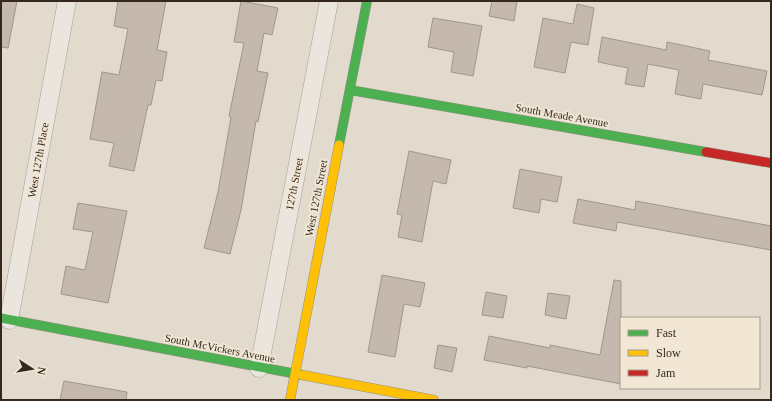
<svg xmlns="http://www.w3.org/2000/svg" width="772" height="401" font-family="Georgia,serif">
<rect width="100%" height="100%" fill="#e2dacd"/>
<g fill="#c5b8ae" stroke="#a2968d">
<polygon points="1,1 17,1 8,48 1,47"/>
<polygon points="118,1 166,1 157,50 167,52 162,81 156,80 151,105 148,105 134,171 109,166 114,143 90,139 102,72 119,75 128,29 114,26"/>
<polygon points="241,1 278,8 272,35 264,33 257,71 268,73 258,122 256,121 241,210 230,254 204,248 218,192 231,117 229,116 244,43 234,42"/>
<polygon points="492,1 517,1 514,21 489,16"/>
<polygon points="577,4 594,8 588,45 571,42 565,73 534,67 543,18 573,24"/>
<polygon points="433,18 482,26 473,76 451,72 454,52 428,47"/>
<polygon points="602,37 666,50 667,42 710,51 708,60 767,71 762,95 703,84 701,99 675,94 679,70 648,64 644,87 625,84 628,68 598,62"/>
<polygon points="409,151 451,160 446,184 433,181 422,242 398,237 402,215 397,214"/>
<polygon points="520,169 562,177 557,202 541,199 539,213 513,208"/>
<polygon points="578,199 635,210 636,201 771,226 771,250 617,222 616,231 573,223"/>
<polygon points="78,203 127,211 108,303 61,294 66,266 85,270 93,232 73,229"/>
<polygon points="382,275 425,283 420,307 404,304 395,357 368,352"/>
<polygon points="614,280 621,281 621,384 527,366 527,368 484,360 489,336 550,348 550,345 600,355"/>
<polygon points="486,292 507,296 503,318 482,315"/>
<polygon points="548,293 570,296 566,319 545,315"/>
<polygon points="438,345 457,348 452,372 434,368"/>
<polygon points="64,381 127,392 126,400 60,400"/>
</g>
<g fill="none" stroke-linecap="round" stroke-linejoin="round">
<defs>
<g id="street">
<polyline points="9,320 67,1"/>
<polyline points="259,368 329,1"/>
</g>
<g id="fast">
<polyline points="350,90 706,152"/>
<polyline points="339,145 367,1"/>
<polyline points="1,318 302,375"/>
</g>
<g id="slow">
<polyline points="302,375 434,400"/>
<polyline points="290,400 339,145"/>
</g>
<polyline id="jam" points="706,152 771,163"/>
</defs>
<use href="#street" stroke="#a79f96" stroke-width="19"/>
<use href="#fast" stroke="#978f86" stroke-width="10"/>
<use href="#slow" stroke="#978f86" stroke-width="10"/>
<use href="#jam" stroke="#978f86" stroke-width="10"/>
<use href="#street" stroke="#eae6de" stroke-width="18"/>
<use href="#fast" stroke="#4caf50" stroke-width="9"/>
<use href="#slow" stroke="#ffc107" stroke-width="9"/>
<use href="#jam" stroke="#c62828" stroke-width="9"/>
</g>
<g text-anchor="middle" stroke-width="3.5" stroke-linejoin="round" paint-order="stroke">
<g font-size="11" fill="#34281f" stroke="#f2e7d4">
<text transform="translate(562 115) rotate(10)" y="4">South Meade Avenue</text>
<text transform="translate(38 160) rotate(-80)" y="4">West 127th Place</text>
<text transform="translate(294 184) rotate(-79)" y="4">127th Street</text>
<text transform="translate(316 198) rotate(-79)" y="4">West 127th Street</text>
<text transform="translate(220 348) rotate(11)" y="4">South McVickers Avenue</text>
</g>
</g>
<rect width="772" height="401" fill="none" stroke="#34281f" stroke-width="4"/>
<rect x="620" y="317" width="140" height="72" fill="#f2e7d4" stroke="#a69b8c"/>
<rect x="628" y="330" width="20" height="6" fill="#4caf50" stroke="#a69b8c"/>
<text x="656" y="337" font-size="12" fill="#34281f">Fast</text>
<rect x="628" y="350" width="20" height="6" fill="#ffc107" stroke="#a69b8c"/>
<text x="656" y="357" font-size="12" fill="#34281f">Slow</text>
<rect x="628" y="370" width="20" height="6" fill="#c62828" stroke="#a69b8c"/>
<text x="656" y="377" font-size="12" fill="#34281f">Jam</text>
<g transform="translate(32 369) rotate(102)" stroke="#f2e7d4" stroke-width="3" paint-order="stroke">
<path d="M0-3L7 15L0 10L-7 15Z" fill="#34281f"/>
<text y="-6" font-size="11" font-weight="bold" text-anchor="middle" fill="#34281f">N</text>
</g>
</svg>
